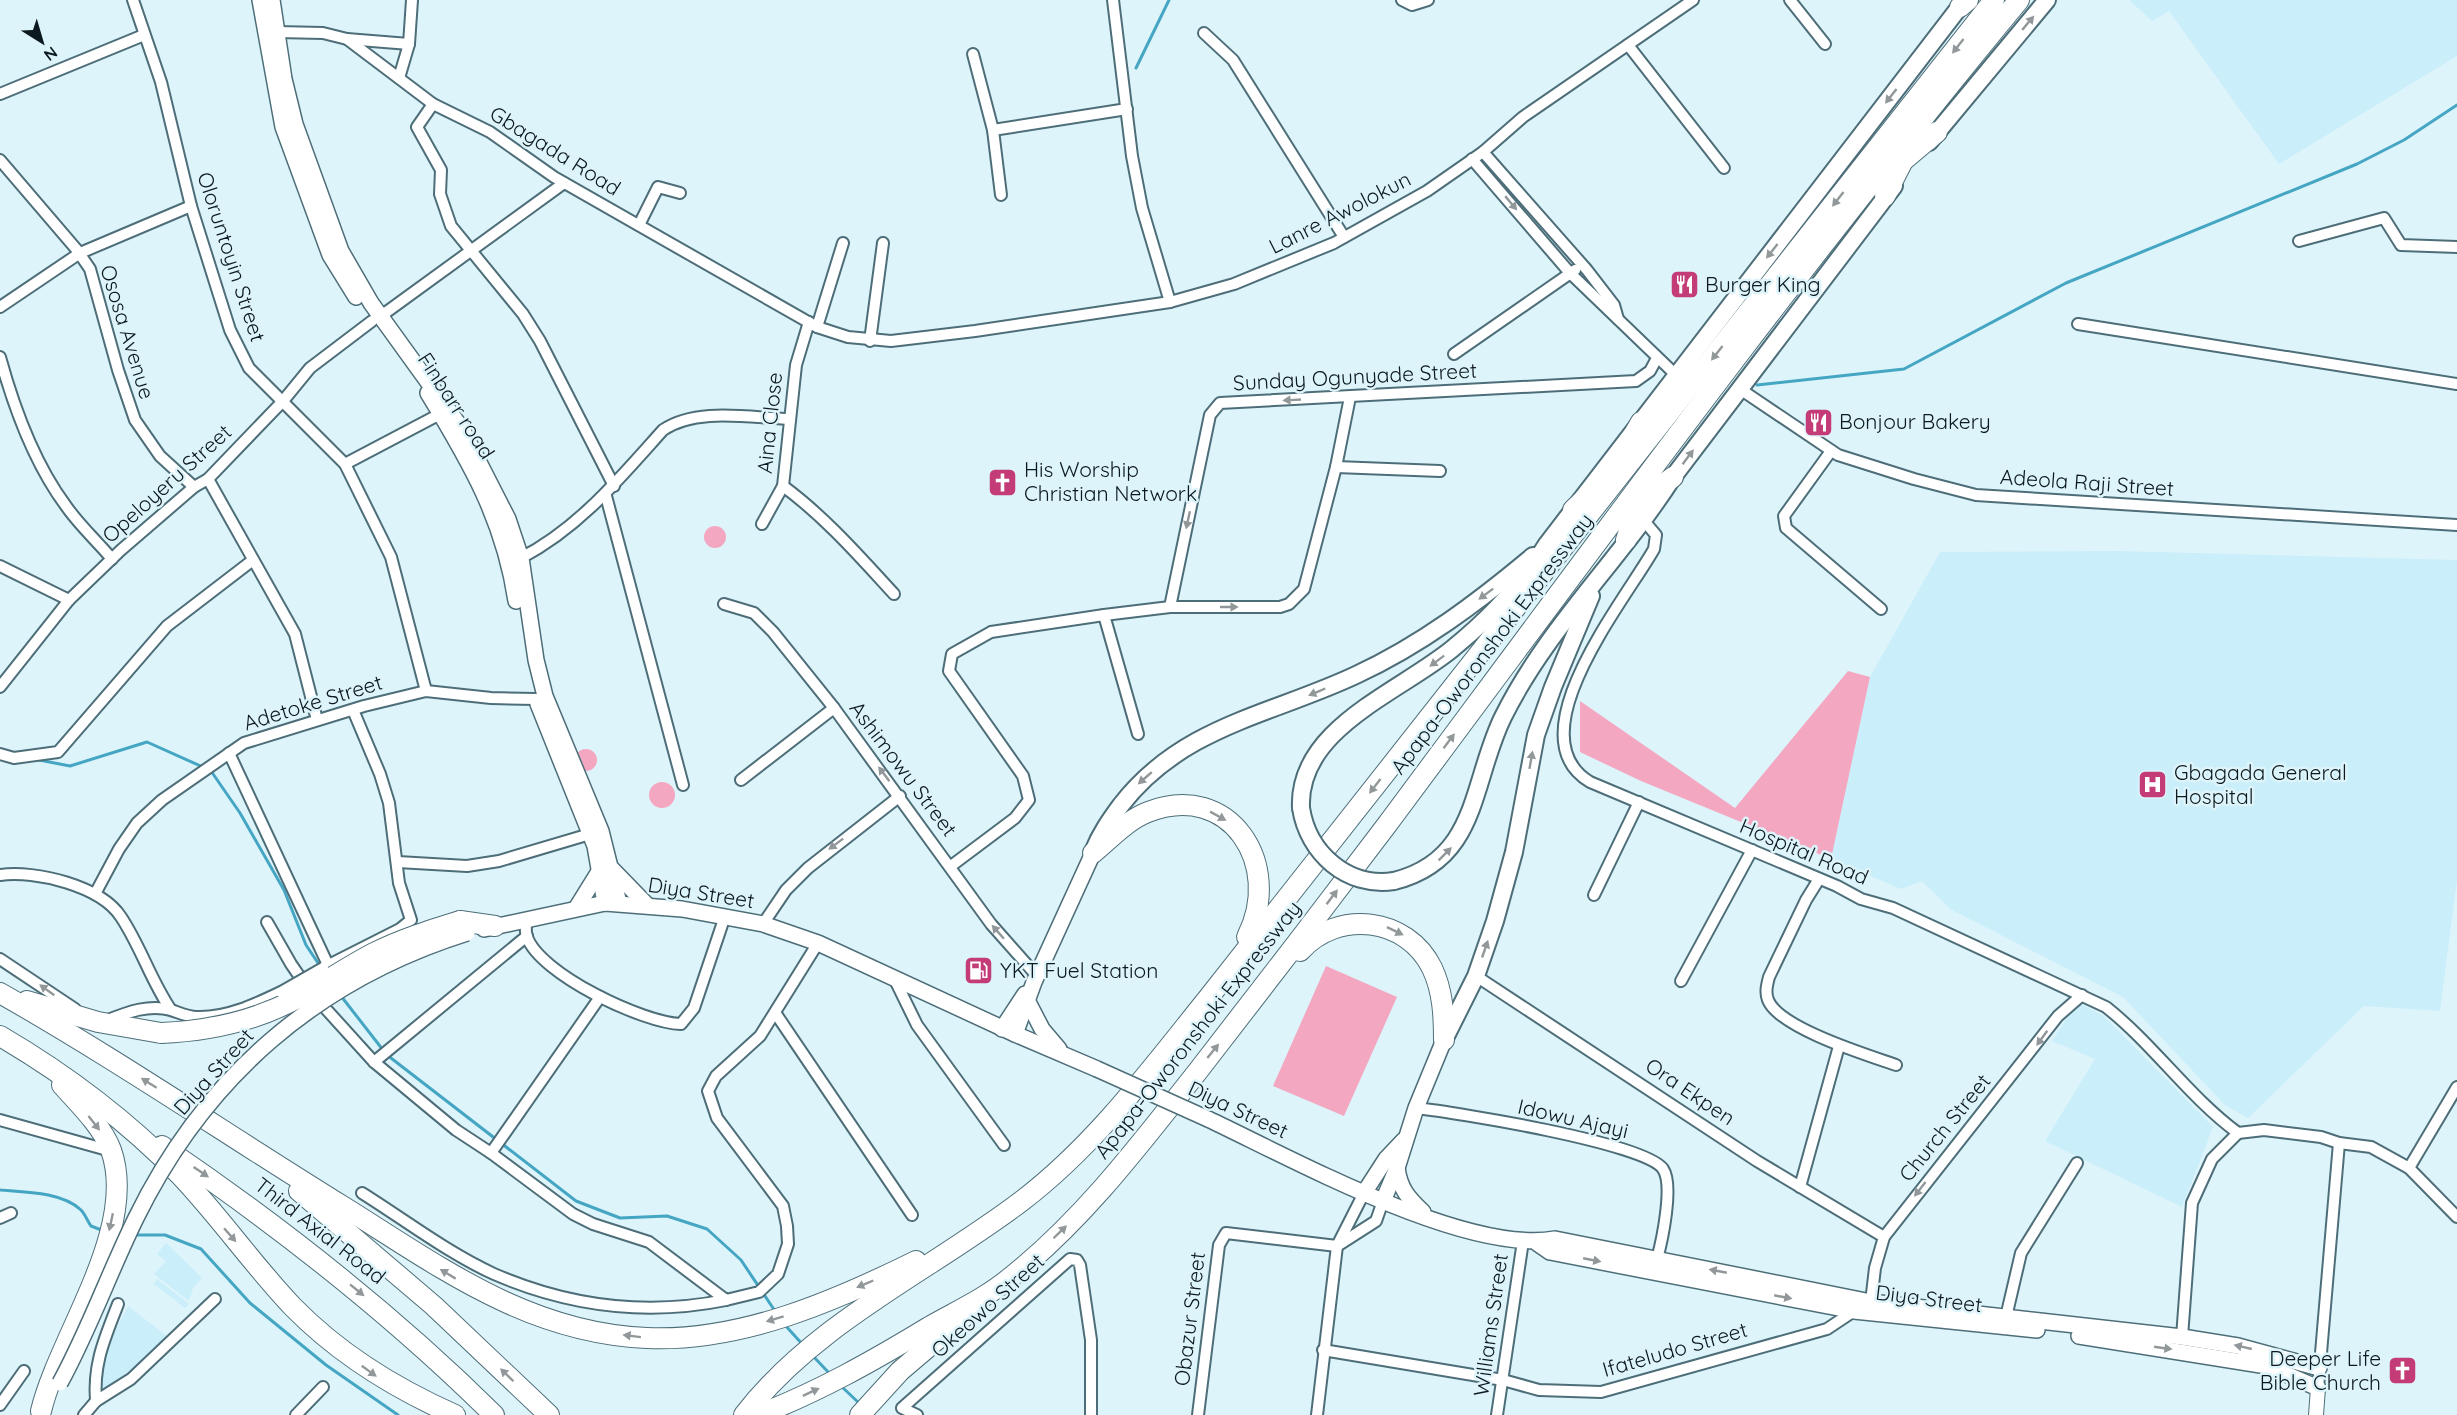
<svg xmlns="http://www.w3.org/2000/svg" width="2457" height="1415" font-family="Quicksand,sans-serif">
<rect width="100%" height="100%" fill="#def4fb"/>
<g fill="#caeefa">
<polygon points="2129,0 2457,0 2457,56 2279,164 2169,11 2152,21"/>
<polygon points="2118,551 2457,560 2457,880 2440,1011 2364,1006 2248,1118 2225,1105 2123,997 1950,909 1922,881 1901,889 1831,859 1870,677 1940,552"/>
<polygon points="2077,1002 2104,1016 2213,1127 2182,1207 2045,1141 2095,1059 2052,1041"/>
<polygon points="166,1243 202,1278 193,1288 189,1301 154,1274 166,1261 157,1254"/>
<polygon points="157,1279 189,1304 185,1308 154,1284"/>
<polygon points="128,1306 169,1338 131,1374 98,1397 97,1373 106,1349"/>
</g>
<g fill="#f3a7c1">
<circle cx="715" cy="537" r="11"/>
<polygon points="1848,671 1870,677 1831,859 1641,781 1580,752 1580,701 1735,808"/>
<circle cx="586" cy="760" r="11"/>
<circle cx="662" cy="795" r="13"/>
<polygon points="1326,966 1397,997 1344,1116 1273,1086"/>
</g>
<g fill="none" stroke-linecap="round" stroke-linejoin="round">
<g stroke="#45a6c3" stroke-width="3">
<polyline points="1136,68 1169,0"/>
<polyline points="1757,385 1904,369 2066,283 2357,164 2404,140 2457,105"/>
<polyline points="34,759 70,766 147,742 205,768"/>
<polyline points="211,771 240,813 284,890 306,945 320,966"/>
<polyline points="341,996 383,1050"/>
<polyline points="387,1055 576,1201 620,1218 667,1216 707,1229 741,1260 775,1311"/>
<path d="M0 1190C25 1192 62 1192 81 1210 85 1214 88 1222 91 1226L104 1231"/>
<polyline points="134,1235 165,1235 201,1249 250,1303 326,1365 398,1415"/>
<polyline points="784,1324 804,1346"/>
<polyline points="812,1355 830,1374"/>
<polyline points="841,1386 860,1404"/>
</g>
<defs>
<g id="minor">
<polyline points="133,0 161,82 191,206 230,330 249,368 345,464 391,557 426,691"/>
<polyline points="1113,0 1132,156 1142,208 1170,302"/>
<polyline points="1402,0 1412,5 1428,0"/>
<polyline points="1790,0 1825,44"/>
<polyline points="277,32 323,33 347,39 433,104 490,132 554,177 817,327 848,337 891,341 975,331 1170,302 1234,284 1334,243 1427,191 1483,152 1523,117 1693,0"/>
<polyline points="1204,33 1233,60 1344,237"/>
<polyline points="347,39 409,44"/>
<polyline points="1628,45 1724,168"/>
<polyline points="973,54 993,130 1001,195"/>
<polyline points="399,78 409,44 412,0"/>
<polyline points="0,94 144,35"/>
<polyline points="433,104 417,127 441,170 440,194 451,226 523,314 540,341 614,486"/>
<polyline points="993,130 1127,109"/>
<polyline points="1483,152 1587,270 1614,305 1618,319"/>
<polyline points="1472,159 1570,273 1676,375"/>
<polyline points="0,160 77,250 90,269 118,370 135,420 160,456 194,487"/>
<polyline points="639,225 658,187 680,193"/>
<polyline points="2299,241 2384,218 2401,245 2457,247"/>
<polyline points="0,307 80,253 191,206"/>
<polyline points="381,316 564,183"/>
<polyline points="2078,324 2457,384"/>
<polyline points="817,327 843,243"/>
<polyline points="870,341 883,243"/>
<polyline points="1454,354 1575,270"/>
<path d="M0 357C14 408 34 463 66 506 79 525 97 541 112 559"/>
<polyline points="1740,389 1838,455 1914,479 1976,495 2457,525"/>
<polyline points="1831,451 1784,516 1786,528 1881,609"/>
<polyline points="345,464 440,414"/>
<polyline points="1336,467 1440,471"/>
<polyline points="208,479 295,634 317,720"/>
<path d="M783 486C825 517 859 556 894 594"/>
<polyline points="606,496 683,785"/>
<path d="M1645 522 1656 535 1654 549C1626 599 1513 736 1590 782L1837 886 1861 899 1893 908 2106 1007C2154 1045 2189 1097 2238 1133"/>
<polyline points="762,524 783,486 796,365 809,322"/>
<path d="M521 558C579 528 620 478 663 430 697 407 750 418 790 419"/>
<polyline points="0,566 69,600"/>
<polyline points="724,604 754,613 773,632 834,708 991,924 1037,976"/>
<polyline points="1170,607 1210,415 1220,403 1636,381 1650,371 1657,358"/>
<polyline points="1104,615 1138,734"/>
<polyline points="0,687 69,600 121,550 194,487 208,479 283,401 310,368 372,321"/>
<polyline points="229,753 328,965"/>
<polyline points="0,754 14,758 58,752 167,626 253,560"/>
<polyline points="741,780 834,708"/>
<polyline points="398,862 467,866 499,861 590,834"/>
<polyline points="951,866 1015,818 1029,800 1023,776 949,671 952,654 991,632 1104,615 1170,607 1280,607 1289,604 1304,589 1336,467 1350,397"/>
<path d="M0 875C36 870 101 886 121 917 141 947 151 981 171 1010"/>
<path d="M1819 879 1806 900 1769 977C1767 985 1765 992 1768 1000 1779 1028 1867 1055 1896 1065"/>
<polyline points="95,894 119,849 137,823 162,800 244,743 364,706 426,691 491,698 536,699"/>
<polyline points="1594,895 1639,802"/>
<path d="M526 919C526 924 525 932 527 937 540 974 643 1023 681 1024L694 1008 725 916"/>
<polyline points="267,922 291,964 306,986"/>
<polyline points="763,924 786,890 808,868 900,796"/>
<polyline points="0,959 75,1009"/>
<polyline points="323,968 400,929 411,920 399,883 389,803 380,774 353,710"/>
<polyline points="1476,976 1757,1161 1884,1237"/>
<polyline points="895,980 917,1025 1004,1145"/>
<polyline points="1681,981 1752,850"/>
<polyline points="316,998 374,1062 456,1130 491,1153 573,1214 593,1224 649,1242 726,1300 759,1292 778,1274 788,1244 787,1226 783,1206 717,1118 708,1091 716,1076 760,1036 818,943"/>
<polyline points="776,1014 912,1215"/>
<path d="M108 1020C128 1012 149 1004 171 1010 180 1013 188 1017 197 1017 227 1018 256 1004 281 992"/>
<polyline points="374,1062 527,936"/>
<path d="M1416 1108C1454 1112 1646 1143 1663 1169 1674 1185 1662 1241 1657 1259"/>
<polyline points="0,1120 111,1151"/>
<polyline points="2238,1133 2264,1130 2321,1137 2339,1143 2371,1147 2409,1168 2457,1217"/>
<polyline points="491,1153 600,997"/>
<polyline points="2409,1168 2457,1087"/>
<polyline points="1800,1187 1839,1046"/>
<path d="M362 1193C405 1220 448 1253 494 1274 568 1306 647 1316 726 1300"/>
<polyline points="0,1218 11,1213"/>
<polyline points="1871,1302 1875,1268 1884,1237 2058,1016 2082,995"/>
<polyline points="2006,1317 2021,1253 2077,1163"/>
<polyline points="2182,1337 2192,1203 2212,1159 2238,1133"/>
<polyline points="1323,1350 1503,1380 1539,1390 1601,1392 1827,1329 1854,1311"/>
<polyline points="2318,1388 2339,1143"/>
<path d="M96 1401C93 1363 105 1338 118 1304"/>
<polyline points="0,1405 24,1371"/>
<polyline points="84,1415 96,1401 131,1379 215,1299"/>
<polyline points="296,1415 323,1387"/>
<polyline points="917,1415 902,1408 1070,1259 1077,1260 1080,1265 1091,1340 1091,1415"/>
<polyline points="1198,1415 1219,1245 1226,1233 1337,1246 1376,1221 1383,1201"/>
<polyline points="1317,1415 1337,1246 1364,1193"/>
<polyline points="1497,1415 1523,1241"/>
</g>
<polyline id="tertiary" points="2316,1415 2318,1388"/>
<g id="secondary">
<polyline points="260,0 283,127 330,255 356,297"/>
<polyline points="272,0 284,79 295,124 341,251 371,303 462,429 508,519 521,558 536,660 545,696 601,831 619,903"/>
<path d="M428 393C470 462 504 520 516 601"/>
<polyline points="538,704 595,846 605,903"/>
<polyline points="612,869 647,905"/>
<polyline points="577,907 600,870"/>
<polyline points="484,929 605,903 682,909 763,924 818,943 1015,1034 1097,1069"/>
<polyline points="1028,1002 1042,1029 1059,1049"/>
<polyline points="1002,1029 1025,994"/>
<polyline points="1015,1034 1034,982 1093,853"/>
<path d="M1208 1119C1291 1158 1466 1255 1555 1239L1871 1302 2182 1337 2238 1346 2319 1368"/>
<path d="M1397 1168C1400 1189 1408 1198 1423 1212"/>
<polyline points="1364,1193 1386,1159 1404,1140"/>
<polyline points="1383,1201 1397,1168 1416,1108 1444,1040"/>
<polyline points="1537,1243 1550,1252 1854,1311 2037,1330"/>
<polyline points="2079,1336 2267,1366 2318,1388"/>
</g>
<g id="primary">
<polyline points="1929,142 2047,0"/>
<path d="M1301 808C1297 729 1398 693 1452 649 1489 619 1522 585 1547 544L1965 0"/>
<path d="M1093 852C1100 834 1110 820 1121 805 1182 726 1271 715 1356 675 1421 645 1478 602 1533 556"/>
<path d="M1394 881C1479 860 1471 782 1503 717 1547 628 1620 560 1673 477L1894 186"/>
<polyline points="1444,1040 1476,976 1495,921 1514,852 1536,735 1553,687 1591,596"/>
</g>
<g id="motorway">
<polyline points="1960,7 1968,0"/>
<polyline points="1905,159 1937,132"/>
<polyline points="1885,196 1911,145"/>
<polyline points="1617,464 1641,422"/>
<polyline points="1631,509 1673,477"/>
<polyline points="1573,510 1601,483"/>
<polyline points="1626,540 1639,500"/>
<path d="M1093 853C1110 839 1127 820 1148 812 1230 780 1284 865 1247 937"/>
<polyline points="460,921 495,926"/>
<path d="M1300 951C1338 909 1407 917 1432 968 1443 991 1444 1016 1444 1040"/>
<path d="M0 993C118 1060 229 1136 344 1207 440 1267 528 1333 647 1338 740 1342 833 1302 916 1261"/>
<polyline points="27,1001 98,1022 161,1033"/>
<path d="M0 1036C65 1074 127 1121 180 1175 220 1217 253 1265 293 1307 340 1355 394 1388 455 1415"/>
<path d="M162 1146C281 1227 392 1314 494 1415"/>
<polyline points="299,1191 434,1306 549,1415"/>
<path d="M41 1411C59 1336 139 1229 111 1150 102 1126 79 1104 62 1085"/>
<path d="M744 1415C816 1322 930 1271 1023 1200 1096 1144 1151 1069 1209 997L1994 0"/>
<path d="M758 1415C818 1392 873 1361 929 1327 957 1311 986 1298 1011 1277 1084 1219 1141 1143 1198 1071 1261 990 1324 908 1386 826 1593 548 1798 267 2019 0"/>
<polyline points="860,1415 900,1371 967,1314"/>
</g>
</defs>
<use href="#minor" stroke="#4d6e79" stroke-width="14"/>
<use href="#tertiary" stroke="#4d6e79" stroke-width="16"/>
<use href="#secondary" stroke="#4d6e79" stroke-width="18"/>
<use href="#primary" stroke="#4d6e79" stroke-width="20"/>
<use href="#motorway" stroke="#4d6e79" stroke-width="22"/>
<use href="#minor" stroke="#fff" stroke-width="10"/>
<use href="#tertiary" stroke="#fff" stroke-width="14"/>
<use href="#secondary" stroke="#fff" stroke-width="15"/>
<use href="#primary" stroke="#fff" stroke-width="16"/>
<use href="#motorway" stroke="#fff" stroke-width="20"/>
<defs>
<polyline id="minor-bridge" points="281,992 323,968"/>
<g id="secondary-bridge">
<polyline points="1097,1069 1208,1119"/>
<path d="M60 1383C89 1330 109 1273 136 1218 205 1077 317 980 467 933"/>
</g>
<path id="primary-bridge" d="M1301 808C1308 853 1347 888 1394 881"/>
<path id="motorway-bridge" d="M161 1033C208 1031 252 1022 294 1000 321 985 347 967 374 953 402 939 431 930 460 921"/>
</defs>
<use href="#minor-bridge" stroke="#4d6e79" stroke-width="14" stroke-linecap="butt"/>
<use href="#secondary-bridge" stroke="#4d6e79" stroke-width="18" stroke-linecap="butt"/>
<use href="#primary-bridge" stroke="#4d6e79" stroke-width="20" stroke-linecap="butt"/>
<use href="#motorway-bridge" stroke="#4d6e79" stroke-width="22" stroke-linecap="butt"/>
<use href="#minor-bridge" stroke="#fff" stroke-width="10"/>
<use href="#secondary-bridge" stroke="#fff" stroke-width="15"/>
<use href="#primary-bridge" stroke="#fff" stroke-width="16"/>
<use href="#motorway-bridge" stroke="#fff" stroke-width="20"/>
</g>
<defs><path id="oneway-solid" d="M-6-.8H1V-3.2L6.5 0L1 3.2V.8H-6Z" transform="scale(1.5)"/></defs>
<g fill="#92989a">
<use href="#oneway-solid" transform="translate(2028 23) rotate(-50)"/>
<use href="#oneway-solid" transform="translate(1958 46) rotate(128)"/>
<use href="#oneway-solid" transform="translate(1891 96) rotate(128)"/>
<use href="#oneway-solid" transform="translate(1838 199) rotate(128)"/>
<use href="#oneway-solid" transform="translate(1511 203) rotate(50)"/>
<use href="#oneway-solid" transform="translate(1772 251) rotate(128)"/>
<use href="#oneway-solid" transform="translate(1717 353) rotate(128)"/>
<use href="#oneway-solid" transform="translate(1292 400) rotate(177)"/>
<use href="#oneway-solid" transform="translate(1688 457) rotate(-53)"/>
<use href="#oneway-solid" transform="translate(1188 520) rotate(102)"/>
<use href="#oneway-solid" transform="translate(1486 594) rotate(143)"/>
<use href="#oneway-solid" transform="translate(1229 607)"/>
<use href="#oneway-solid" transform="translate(1437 661) rotate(143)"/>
<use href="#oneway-solid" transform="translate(1317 692) rotate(157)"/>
<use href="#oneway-solid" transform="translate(1449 741) rotate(-53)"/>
<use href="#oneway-solid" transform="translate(1531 760) rotate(-80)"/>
<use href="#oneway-solid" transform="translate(884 774) rotate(-127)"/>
<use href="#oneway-solid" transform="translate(1145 778) rotate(139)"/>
<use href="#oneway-solid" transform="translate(1375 786) rotate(128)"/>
<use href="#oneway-solid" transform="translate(1218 816) rotate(29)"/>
<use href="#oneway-solid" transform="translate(836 844) rotate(143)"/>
<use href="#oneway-solid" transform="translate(1445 854) rotate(-45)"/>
<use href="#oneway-solid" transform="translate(1332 897) rotate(-53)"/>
<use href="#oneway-solid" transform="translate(1395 931) rotate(26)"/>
<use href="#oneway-solid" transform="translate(998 932) rotate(-131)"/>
<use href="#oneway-solid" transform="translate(1485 949) rotate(-71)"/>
<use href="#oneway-solid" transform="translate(47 990) rotate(-144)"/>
<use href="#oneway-solid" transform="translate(2042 1038) rotate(126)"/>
<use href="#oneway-solid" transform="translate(1213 1051) rotate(-51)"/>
<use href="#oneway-solid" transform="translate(149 1083) rotate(-148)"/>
<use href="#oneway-solid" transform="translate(94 1123) rotate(52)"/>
<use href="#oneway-solid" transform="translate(201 1172) rotate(34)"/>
<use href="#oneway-solid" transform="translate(1920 1189) rotate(128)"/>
<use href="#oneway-solid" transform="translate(111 1222) rotate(102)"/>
<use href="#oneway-solid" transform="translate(1060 1232) rotate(-44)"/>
<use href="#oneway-solid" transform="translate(230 1235) rotate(49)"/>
<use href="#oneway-solid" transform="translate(1592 1260) rotate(11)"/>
<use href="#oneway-solid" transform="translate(1718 1271) rotate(-169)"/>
<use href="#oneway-solid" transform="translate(448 1274) rotate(-149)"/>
<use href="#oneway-solid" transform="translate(865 1284) rotate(157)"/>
<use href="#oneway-solid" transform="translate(357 1290) rotate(39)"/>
<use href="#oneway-solid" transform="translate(1783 1297) rotate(11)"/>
<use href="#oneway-solid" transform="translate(775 1319) rotate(163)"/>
<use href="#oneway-solid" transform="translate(632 1336) rotate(-173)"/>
<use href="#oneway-solid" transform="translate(2243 1347) rotate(-167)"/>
<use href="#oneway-solid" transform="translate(2163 1348) rotate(8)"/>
<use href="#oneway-solid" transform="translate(369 1371) rotate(36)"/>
<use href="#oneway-solid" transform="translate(507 1375) rotate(-136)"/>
<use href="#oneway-solid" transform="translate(811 1392) rotate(-25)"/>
</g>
<defs>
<symbol id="restaurant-square" viewBox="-11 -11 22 22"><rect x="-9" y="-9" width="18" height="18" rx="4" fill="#c33b77" stroke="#def4fb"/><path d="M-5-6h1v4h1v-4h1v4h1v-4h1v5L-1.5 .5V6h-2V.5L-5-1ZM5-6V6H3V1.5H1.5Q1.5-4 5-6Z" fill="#fff"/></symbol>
<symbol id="church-square" viewBox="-11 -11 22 22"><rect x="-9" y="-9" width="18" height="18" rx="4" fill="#c33b77" stroke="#def4fb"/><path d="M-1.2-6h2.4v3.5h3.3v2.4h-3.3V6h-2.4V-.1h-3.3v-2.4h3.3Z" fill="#fff"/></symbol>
<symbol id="hospital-square" viewBox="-11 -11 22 22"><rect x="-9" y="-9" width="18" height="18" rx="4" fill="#c33b77" stroke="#def4fb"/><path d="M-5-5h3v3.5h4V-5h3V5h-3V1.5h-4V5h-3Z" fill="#fff"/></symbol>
<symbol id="fuel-square" viewBox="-11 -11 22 22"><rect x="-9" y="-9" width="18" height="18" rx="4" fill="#c33b77" stroke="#def4fb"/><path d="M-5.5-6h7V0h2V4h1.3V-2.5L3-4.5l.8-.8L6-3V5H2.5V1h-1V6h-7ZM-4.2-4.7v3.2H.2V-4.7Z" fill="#fff"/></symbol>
</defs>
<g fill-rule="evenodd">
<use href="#restaurant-square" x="1668" y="268" width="33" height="33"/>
<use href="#restaurant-square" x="1802" y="406" width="33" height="33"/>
<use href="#church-square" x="986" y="466" width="33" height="33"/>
<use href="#hospital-square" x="2136" y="768" width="33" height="33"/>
<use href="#fuel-square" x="962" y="954" width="33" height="33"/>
<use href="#church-square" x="2386" y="1354" width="33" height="33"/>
</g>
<g text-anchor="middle" stroke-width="5" stroke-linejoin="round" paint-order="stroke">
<g font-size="21" fill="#0c191e" stroke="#def4fb">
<text transform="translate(555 151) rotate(32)" y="7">Gbagada Road</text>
<text transform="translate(1340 213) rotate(-27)" y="7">Lanre Awolokun</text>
<text transform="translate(231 257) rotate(72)" y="7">Oloruntoyin Street</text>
<text transform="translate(127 332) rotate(73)" y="7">Ososa Avenue</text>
<text transform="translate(1355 377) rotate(-3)" y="7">Sunday Ogunyade Street</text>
<text transform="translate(456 406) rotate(57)" y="7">Finbarr road</text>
<text transform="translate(770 423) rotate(-84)" y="7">Aina Close</text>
<text transform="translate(2087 483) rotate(4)" y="7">Adeola Raji Street</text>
<text transform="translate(167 484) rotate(-42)" y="7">Opeloyeru Street</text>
<text transform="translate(1492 644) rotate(-53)" y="7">Apapa-Oworonshoki Expressway</text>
<text transform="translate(313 703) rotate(-17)" y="7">Adetoke Street</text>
<text transform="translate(903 769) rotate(53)" y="7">Ashimowu Street</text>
<text transform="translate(1804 852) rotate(23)" y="7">Hospital Road</text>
<text transform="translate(701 893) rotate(9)" y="7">Diya Street</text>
<text transform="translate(1198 1030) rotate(-52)" y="7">Apapa-Oworonshoki Expressway</text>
<text transform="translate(214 1072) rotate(-48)" y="7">Diya Street</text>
<text transform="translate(1690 1092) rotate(34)" y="7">Ora Ekpen</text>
<text transform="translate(1238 1110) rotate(25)" y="7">Diya Street</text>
<text transform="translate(1573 1119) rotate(13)" y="7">Idowu Ajayi</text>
<text transform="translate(1945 1128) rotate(-51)" y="7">Church Street</text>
<text transform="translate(320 1231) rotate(38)" y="7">Third Axial Road</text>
<text transform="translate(1929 1299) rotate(7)" y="7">Diya Street</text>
<text transform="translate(988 1306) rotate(-42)" y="7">Okeowo Street</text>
<text transform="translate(1190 1319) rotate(-83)" y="7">Obazur Street</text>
<text transform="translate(1491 1325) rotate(-82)" y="7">Williams Street</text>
<text transform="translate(1675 1350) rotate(-16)" y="7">Ifateludo Street</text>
</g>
<g font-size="21" fill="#0c191e" stroke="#def4fb" text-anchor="start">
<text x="1705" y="292">Burger King</text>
<text x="1839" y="429">Bonjour Bakery</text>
<text x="1024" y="477">His Worship<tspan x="1024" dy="24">Christian Network</tspan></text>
<text x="2174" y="780">Gbagada General<tspan x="2174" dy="24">Hospital</tspan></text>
<text x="1000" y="978">YKT Fuel Station</text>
<text x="2381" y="1366" text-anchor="end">Deeper Life<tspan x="2381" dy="24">Bible Church</tspan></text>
</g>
</g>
<g transform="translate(42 42) rotate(143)" stroke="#def4fb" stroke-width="4.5" paint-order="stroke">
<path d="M0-4.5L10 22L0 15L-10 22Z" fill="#0c191e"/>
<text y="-9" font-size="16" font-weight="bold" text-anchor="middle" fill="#0c191e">N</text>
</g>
</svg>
